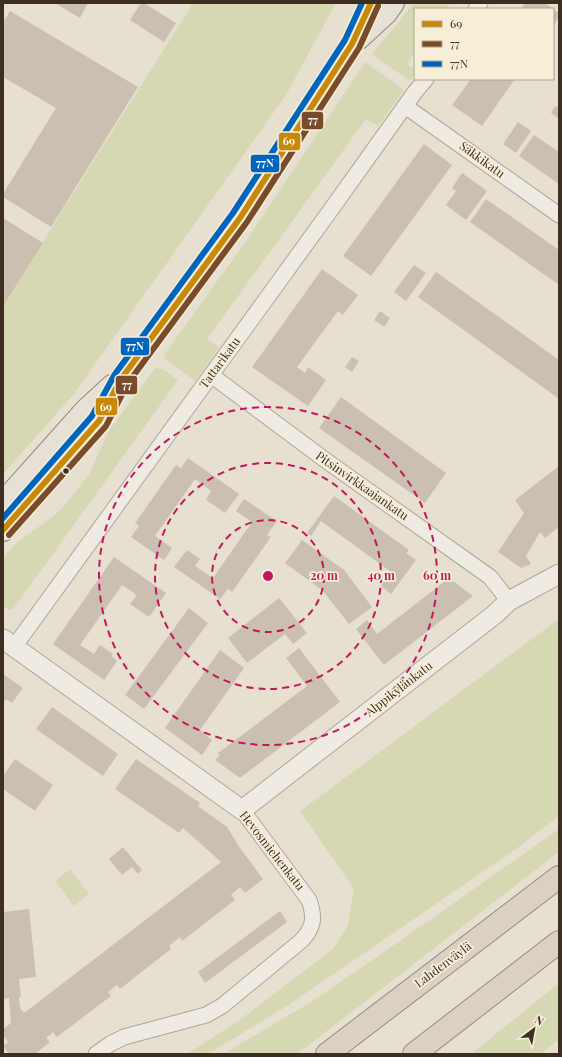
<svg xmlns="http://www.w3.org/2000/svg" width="562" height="1057" font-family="'Playfair Display',serif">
<rect width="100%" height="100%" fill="#e7e0d1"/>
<g fill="#d6d7b3">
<polygon points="193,3 336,3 286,95 73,395 3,474 3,305"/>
<polygon points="413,3 450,3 446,9 415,9 415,52 407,64 415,70 415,74 410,81 372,54 403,17"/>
<polygon points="365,62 404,90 378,126 366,119 207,339 219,347 195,381 166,360 164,355 246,241"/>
<polygon points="156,368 163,369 178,380 19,601 12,610 7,609 3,605 3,558 14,545 55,515 65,505 90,473 108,432 154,370"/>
<polygon points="559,619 559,816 516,849 287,1006 208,1054 187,1054 240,1020 333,949 348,925 354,889 300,811"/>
<polygon points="559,829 559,852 297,1054 223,1054 311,1002 387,950"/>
<polygon points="70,869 89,894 74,906 55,881"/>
<polygon points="559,983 559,1039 541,1054 471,1054"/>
</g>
<g fill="#cbbfb2">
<polygon points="55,3 88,3 80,18"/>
<polygon points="141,3 144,3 176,23 164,42 130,20"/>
<polygon points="525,3 545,3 559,13 559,17 553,26 553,9 521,9"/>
<polygon points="10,11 138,87 51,227 3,197 3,194 56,108 3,77 3,23"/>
<polygon points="471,79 515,79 482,126 452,105"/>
<polygon points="555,106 559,108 559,119 551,113"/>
<polygon points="518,122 531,131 516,153 503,144"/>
<polygon points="534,135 559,152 559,184 519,156"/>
<polygon points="424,144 452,165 371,276 343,256"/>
<polygon points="462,173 487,191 466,220 446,205 456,191 452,188"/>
<polygon points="486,199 559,250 559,285 470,222"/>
<polygon points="3,218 43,243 3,306"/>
<polygon points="414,265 426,273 406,301 394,292"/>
<polygon points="322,269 358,295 343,315 338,311 297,367 305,373 308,367 326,380 308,406 252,367"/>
<polygon points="436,272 559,360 559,399 418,297"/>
<polygon points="380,311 390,318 384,327 374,320"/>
<polygon points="352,357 359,361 352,372 345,367"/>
<polygon points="341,397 446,473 425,503 319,428"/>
<polygon points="188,458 239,494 225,513 206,500 211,491 195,479 155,536 172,548 164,560 131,537 139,526 135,523 176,465 181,468"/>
<polygon points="559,466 559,527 545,538 540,532 526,556 531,564 521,568 498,552 524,513 515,500"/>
<polygon points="334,496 409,550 406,553 416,560 391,594 381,586 391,572 321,521 311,536 307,533"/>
<polygon points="244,499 277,521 267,535 271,537 232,592 228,589 220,599 174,567 187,550 200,559 195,566 213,578 252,522 236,511"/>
<polygon points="302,540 344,570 372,607 349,624 323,591 285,563"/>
<polygon points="114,557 166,593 149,617 130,604 137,595 122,585 80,645 94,654 100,645 113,654 111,656 117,661 104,680 53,644"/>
<polygon points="449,578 473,596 384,665 356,629 367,620 377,634"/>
<polygon points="279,598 307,633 293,644 285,634 247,663 228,638"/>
<polygon points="189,608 208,623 144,709 125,695"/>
<polygon points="299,648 340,702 240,778 215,760 220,755 218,753 307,686 286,658"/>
<polygon points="220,650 244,668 200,730 212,740 202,755 165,728"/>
<polygon points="3,674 23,688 12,703 6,699 3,703"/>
<polygon points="52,707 118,754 103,776 36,729"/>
<polygon points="15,759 53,785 35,811 3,789 3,776"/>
<polygon points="136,759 200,803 198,806 227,827 240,848 263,879 245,893 240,887 231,895 235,900 182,941 180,937 169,946 171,949 120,989 117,985 108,992 111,996 57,1037 53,1032 51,1034 46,1038 50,1042 35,1054 18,1054 16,1052 14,1054 9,1054 3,1046 8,1042 3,1035 3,1029 11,1023 9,998 3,999 3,912 29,909 36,977 19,979 21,997 19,997 20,1008 24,1013 221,862 183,828 179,833 115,789"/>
<polygon points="123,847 142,870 138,874 132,867 122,875 109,859"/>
<polygon points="280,911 287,922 205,983 198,972"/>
</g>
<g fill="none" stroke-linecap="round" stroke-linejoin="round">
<defs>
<g id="minor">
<polyline points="476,9 480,3"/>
<polyline points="405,106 559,215"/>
<polyline points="211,375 328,462 490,577 509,601"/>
<polyline points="14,647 330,211 415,92 426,79"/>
<path d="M96 1054 110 1044 124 1037 206 1015 222 1006 301 941C314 928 315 917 309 900L242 810"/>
</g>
<polyline id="tertiary" points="3,639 242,810 494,615 509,601 559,574"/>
<g id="primary">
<polyline points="359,38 386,13 393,3"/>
<polyline points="3,503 86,410 112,386"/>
<polyline points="3,530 99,421 121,379 240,218 352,44 371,3"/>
</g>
<g id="motorway">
<polyline points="327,1054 559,877"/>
<polyline points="414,1054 559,942"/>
</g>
</defs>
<use href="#minor" stroke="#ada599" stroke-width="17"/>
<use href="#tertiary" stroke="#ada599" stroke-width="21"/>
<use href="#primary" stroke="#928b80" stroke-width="24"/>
<use href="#motorway" stroke="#928b80" stroke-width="24"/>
<use href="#minor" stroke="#efebe3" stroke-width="15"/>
<use href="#tertiary" stroke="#efebe3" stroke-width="19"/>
<use href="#primary" stroke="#e6e1d4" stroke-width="22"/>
<use href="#motorway" stroke="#dad1c2" stroke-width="22"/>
<defs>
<polyline id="bus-1" points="3,530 99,421 121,379 240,218 352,44 371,3"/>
<polyline id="bus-2" points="9,535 106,426 128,383 247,222 359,48 378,6"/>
<polyline id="bus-3" points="3,518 92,416 115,374 233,213 345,40 362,3"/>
</defs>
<use href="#bus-1" stroke="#f7eed8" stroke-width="9"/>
<use href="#bus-2" stroke="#f7eed8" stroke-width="9"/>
<use href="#bus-3" stroke="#f7eed8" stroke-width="9"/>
<use href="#bus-1" stroke="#c88808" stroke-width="6"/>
<use href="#bus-2" stroke="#7a4b2a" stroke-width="6"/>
<use href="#bus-3" stroke="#0065bd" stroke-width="6"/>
</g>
<g fill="none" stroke="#c2185b" stroke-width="2" stroke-dasharray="7 5">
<circle cx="268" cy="576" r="56"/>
<circle cx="268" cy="576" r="113"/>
<circle cx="268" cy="576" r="169"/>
</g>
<circle fill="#3d2e20" stroke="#f7eed8" stroke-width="1.5" cx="66" cy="471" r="3.5"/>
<g text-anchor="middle" stroke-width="3.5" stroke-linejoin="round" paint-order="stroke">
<g font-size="12" fill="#3d2e20" stroke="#f7eed8">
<text transform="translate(482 160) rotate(36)" y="4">Säkkikatu</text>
<text transform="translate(220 363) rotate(-54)" y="4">Tattarikatu</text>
<text transform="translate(362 486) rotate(35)" y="4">Pitsinvirkkaajankatu</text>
<text transform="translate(399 689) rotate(-38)" y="4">Alppikylänkatu</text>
<text transform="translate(272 851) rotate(52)" y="4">Hevosmiehenkatu</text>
<text transform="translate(443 965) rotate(-37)" y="4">Lahdenväylä</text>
</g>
</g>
<circle cx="268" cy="576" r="6" fill="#c2185b" stroke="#f7eed8" stroke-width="2"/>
<g font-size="12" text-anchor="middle" font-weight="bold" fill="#c2185b" stroke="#f7eed8" stroke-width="3.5" stroke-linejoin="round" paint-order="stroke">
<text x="324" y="580">20 m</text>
<text x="381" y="580">40 m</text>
<text x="437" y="580">60 m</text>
</g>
<g stroke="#f7eed8" stroke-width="1.5">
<rect x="301" y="111" width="23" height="19" rx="4" fill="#7a4b2a"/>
<rect x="278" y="132" width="23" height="19" rx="4" fill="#c88808"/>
<rect x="250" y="154" width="30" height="19" rx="4" fill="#0065bd"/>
<rect x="120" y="337" width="30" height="19" rx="4" fill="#0065bd"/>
<rect x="115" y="375" width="23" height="20" rx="4" fill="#7a4b2a"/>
<rect x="95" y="397" width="23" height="19" rx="4" fill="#c88808"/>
</g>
<g font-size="11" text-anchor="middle" font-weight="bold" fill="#fff">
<text x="313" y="124">77</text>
<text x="289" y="145">69</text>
<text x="265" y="167">77N</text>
<text x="135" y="350">77N</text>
<text x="127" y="389">77</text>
<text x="106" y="411">69</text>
</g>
<rect width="562" height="1057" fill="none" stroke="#3d2e20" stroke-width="8"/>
<rect x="414" y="8" width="140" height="72" fill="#f7eed8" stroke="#ada18e"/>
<rect x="422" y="21" width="20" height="6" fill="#c88808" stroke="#ada18e"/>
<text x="450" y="28" font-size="12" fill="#3d2e20">69</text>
<rect x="422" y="41" width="20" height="6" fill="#7a4b2a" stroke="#ada18e"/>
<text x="450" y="48" font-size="12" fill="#3d2e20">77</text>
<rect x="422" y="61" width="20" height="6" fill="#0065bd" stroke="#ada18e"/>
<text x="450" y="68" font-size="12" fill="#3d2e20">77N</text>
<g transform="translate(534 1029) rotate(32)" stroke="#f7eed8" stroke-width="3" paint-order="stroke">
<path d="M0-3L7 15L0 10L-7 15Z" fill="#3d2e20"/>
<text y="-6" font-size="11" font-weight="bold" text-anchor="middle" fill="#3d2e20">N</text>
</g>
</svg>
